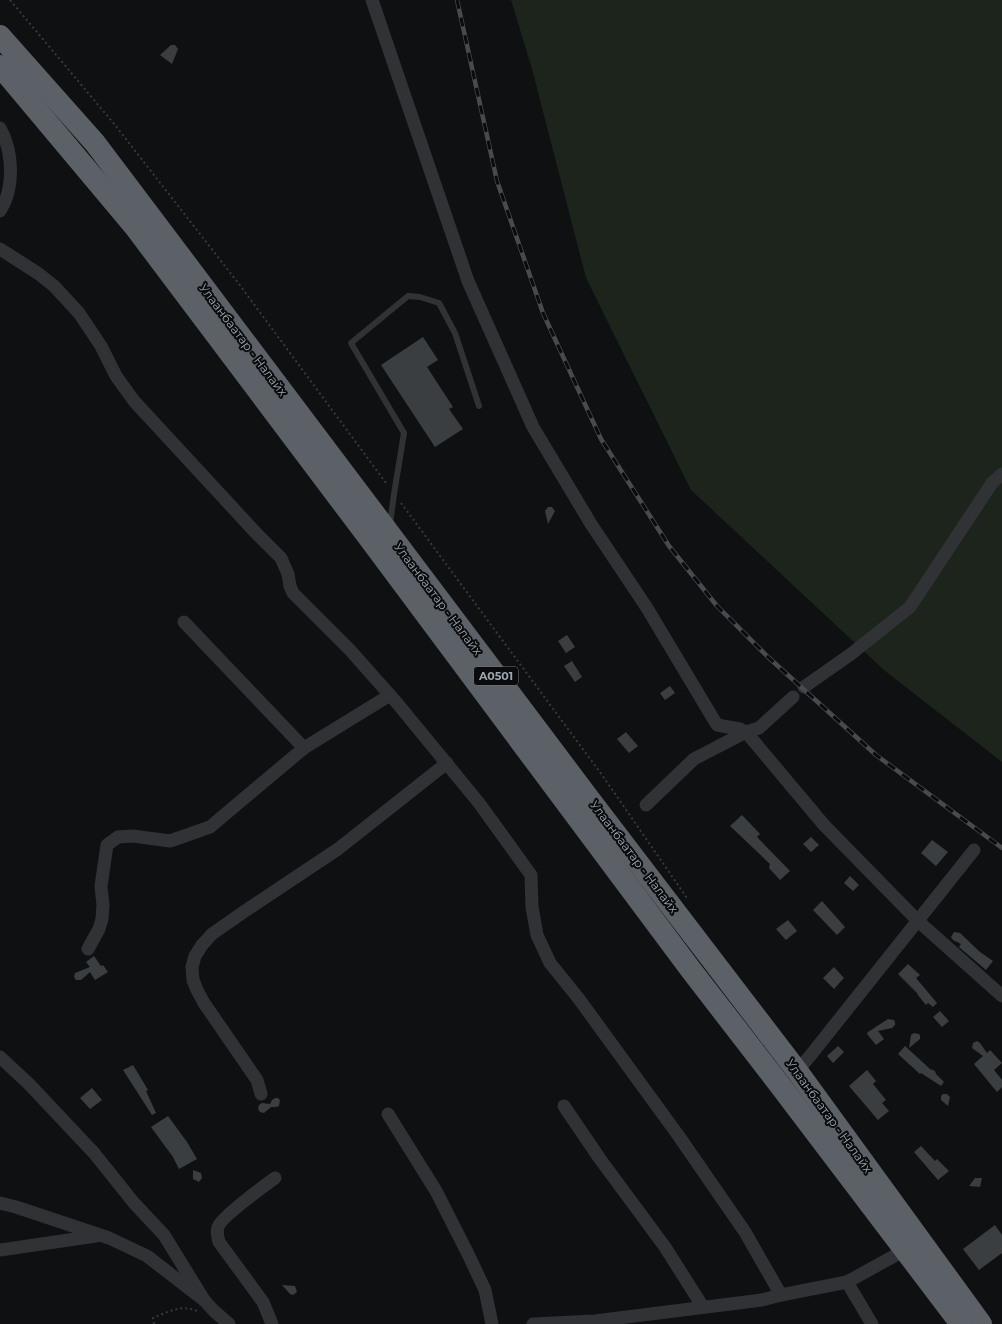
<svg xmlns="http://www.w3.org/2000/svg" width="1002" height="1324" font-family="Montserrat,sans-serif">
<rect width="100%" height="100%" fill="#0f1011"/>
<polygon fill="#1c241c" points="511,0 1002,0 1002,762 885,671 691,490 586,278 532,69"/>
<g fill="#3b3e41">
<polygon points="171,45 175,45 178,49 172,64 160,55"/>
<polygon points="423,337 438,360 427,367 453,407 449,409 463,429 435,447 381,365"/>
<polygon points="548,507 552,507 555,511 548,524 545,511"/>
<polygon points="567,635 575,647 566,653 558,641"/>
<polygon points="572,661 582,677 575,682 564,666"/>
<polygon points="670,686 675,693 665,700 660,693"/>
<polygon points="626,732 638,746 629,753 617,739"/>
<polygon points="742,815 760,834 757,837 790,871 780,880 769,868 770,864 730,826"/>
<polygon points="811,837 819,845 811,852 803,844"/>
<polygon points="932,840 948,852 936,866 921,853"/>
<polygon points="850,876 859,885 853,891 844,883"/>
<polygon points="822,901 845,927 837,935 813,910"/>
<polygon points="788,920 797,931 786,940 776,929"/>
<polygon points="954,932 960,933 980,952 993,961 986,970 959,947 961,944 953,940 951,937"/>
<polygon points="94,956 101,966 103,965 108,972 95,980 90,972 81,980 76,980 74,977 75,973 90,967 86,962"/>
<polygon points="908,964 920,975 916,978 937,1003 933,1007 928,1003 926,1005 917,994 918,994 898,974"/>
<polygon points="834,967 844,978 834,989 823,978"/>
<polygon points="940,1011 949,1021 942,1027 933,1017"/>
<polygon points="888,1019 894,1020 895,1022 895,1025 892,1028 878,1031 884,1039 876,1045 867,1034 868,1032"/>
<polygon points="914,1033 919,1034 920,1036 920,1039 909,1048 911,1035"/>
<polygon points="977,1041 980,1043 987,1053 990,1050 1002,1063 994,1070 1002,1080 1002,1087 997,1092 974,1064 983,1056 972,1048 973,1043"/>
<polygon points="838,1046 844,1052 833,1063 827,1056"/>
<polygon points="905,1046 930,1069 935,1071 936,1074 944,1082 941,1086 921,1073 920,1074 898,1054"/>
<polygon points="133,1065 148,1090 146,1091 156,1113 152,1115 123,1070"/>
<polygon points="867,1070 876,1081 873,1084 886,1100 882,1103 889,1111 878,1120 849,1086"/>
<polygon points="92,1088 102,1100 90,1109 80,1098"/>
<polygon points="943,1094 947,1094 950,1097 948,1106 941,1100 941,1096"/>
<polygon points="275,1098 278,1098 280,1100 279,1106 276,1107 271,1107 264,1113 260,1112 258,1109 259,1105 262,1103 270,1104 272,1100"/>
<polygon points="168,1116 187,1142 197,1159 179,1169 173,1157 151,1127"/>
<polygon points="921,1146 935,1161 937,1159 949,1171 938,1180 914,1152"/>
<polygon points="193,1170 201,1173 202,1178 199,1182 193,1179"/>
<polygon points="975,1178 982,1178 980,1187 969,1186"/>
<polygon points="995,1225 1002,1235 1002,1253 979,1270 963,1249"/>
<polygon points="282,1285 295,1286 297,1292 293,1295 290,1294"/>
</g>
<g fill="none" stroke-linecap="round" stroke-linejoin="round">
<g stroke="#36393d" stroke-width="2" stroke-dasharray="2 3" stroke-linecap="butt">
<polyline points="10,0 115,125 239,284 386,483"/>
<polyline points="401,503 602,775 687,898"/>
<path d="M154 1324 153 1318C168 1312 181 1304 197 1311"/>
</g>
<polyline stroke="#303236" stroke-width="6" points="390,524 394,494 404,433 351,343 408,296 420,297 439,303 455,333 479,406"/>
<g stroke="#303236" stroke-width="13">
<polyline points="372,0 468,281 533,427 591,524 647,608 717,725 740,729 746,732 824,825 918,921 1002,996"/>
<path d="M0 128C13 151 15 188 0 211"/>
<polyline points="0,249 39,274 54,286 79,313 101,346 116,376 134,401 256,533 281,558 288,574 290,586 293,593 350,650 397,703 479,803 531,875 532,907 537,935 550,963 579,999 678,1135 745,1232 781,1295"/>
<polyline points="184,622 304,748"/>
<polyline points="804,687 851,654 910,607 992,483 1002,474"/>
<polyline points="646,805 694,759 746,732 759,728 793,697"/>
<polyline points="88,949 99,929 102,919 103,905 101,886 107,845 118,837 133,836 170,841 210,827 304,748 390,695"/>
<polyline points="0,1057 29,1084 94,1153 134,1203 164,1235 204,1300"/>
<polyline points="797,1071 810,1056 974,850"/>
<polyline points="261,1094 257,1080 204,1003 197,990 193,980 192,967 195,956 202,945 212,934 245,911 338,849 447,763"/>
<polyline points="564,1106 600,1159 665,1247 703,1307"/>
<polyline points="388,1114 436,1191 469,1256 485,1290 492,1324"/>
<polyline points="0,1203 16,1207 109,1238 147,1256 204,1300 214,1311 229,1324"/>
<polyline points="0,1250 96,1236"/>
<polyline points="847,1282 872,1324"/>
<path d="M272 1324 263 1302 219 1242C218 1237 216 1233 218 1227 221 1217 264 1186 275 1178"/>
<polyline points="533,1324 595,1321 762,1300 781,1295 847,1282 905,1250"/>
</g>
<g stroke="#5c6067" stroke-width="22">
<polyline points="0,36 95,143 587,796 797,1071 981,1324"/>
<polyline points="0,66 135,227 369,538 691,970 779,1084 961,1324"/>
</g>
<defs>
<polyline id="rail" points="457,0 497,181 543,313 601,439 669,546 717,606 768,657 876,755 1002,848"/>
</defs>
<use href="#rail" stroke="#474a4f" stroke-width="4.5"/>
<use href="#rail" stroke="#0a0b0c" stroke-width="3" stroke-dasharray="9" stroke-linecap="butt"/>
</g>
<g text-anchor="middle" stroke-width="4" stroke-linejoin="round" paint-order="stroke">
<rect fill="#0a0b0c" stroke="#727981" stroke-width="1" x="474" y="667" width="44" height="18" rx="3"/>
<g font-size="11" font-weight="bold" fill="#9fa8b3">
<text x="496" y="680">A0501</text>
</g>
<g font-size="12" fill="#9fa8b3" stroke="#0a0b0c">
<text transform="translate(243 340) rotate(53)" y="4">Улаанбаатар - Налайх</text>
<text transform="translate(438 599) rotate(53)" y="4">Улаанбаатар - Налайх</text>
<text transform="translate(634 857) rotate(53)" y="4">Улаанбаатар - Налайх</text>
<text transform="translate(829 1116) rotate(54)" y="4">Улаанбаатар - Налайх</text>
</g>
</g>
</svg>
